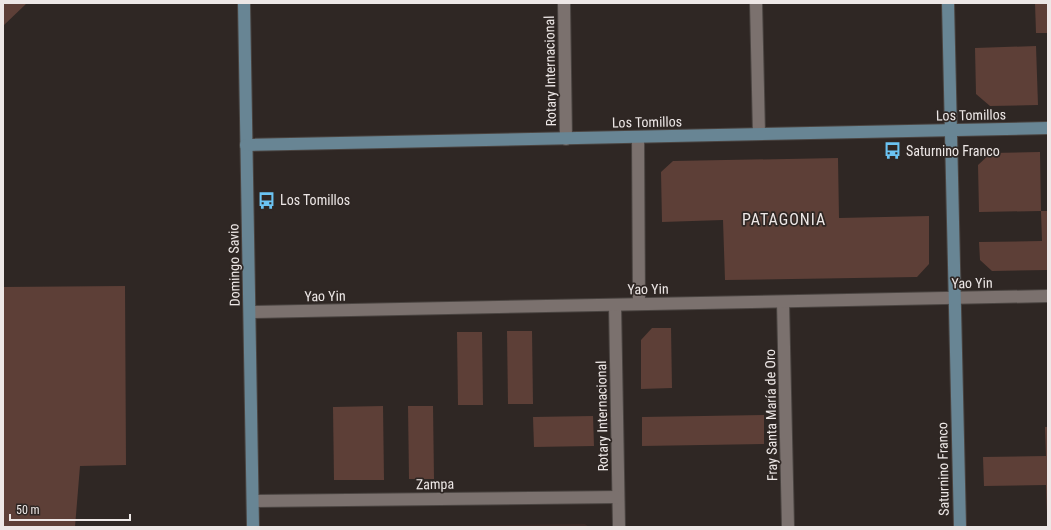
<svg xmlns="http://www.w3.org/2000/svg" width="1051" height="530" font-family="'Roboto Condensed',sans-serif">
<rect width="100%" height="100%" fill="#2f2724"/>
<polygon fill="#3b2b27" points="585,524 589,527 446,527 446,526"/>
<g fill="#5d3f37">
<polygon points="3,3 27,3 3,26"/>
<polygon points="1035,3 1048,3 1048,33 1036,33"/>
<polygon points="1036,46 1038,105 990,106 976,94 975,48"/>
<polygon points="1040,152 1041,211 1048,211 1048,270 992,271 980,260 979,242 1042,241 1041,211 979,212 978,165 991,153"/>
<polygon points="838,158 839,218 929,216 929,264 917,277 725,280 723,220 662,222 661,172 673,161"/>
<polygon points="125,286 126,465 80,466 75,527 3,527 3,287"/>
<polygon points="652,328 671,328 672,388 641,389 641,340"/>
<polygon points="507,331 532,331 533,404 508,404"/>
<polygon points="457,332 482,332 483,405 458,405"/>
<polygon points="383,406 384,480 334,480 333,407"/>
<polygon points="408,406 433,406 434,479 409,479"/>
<polygon points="764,415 764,444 642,446 642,417"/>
<polygon points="593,416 594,446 534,447 533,417"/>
<polygon points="1045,427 1048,427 1048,514 1047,514 1046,485 984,486 983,457 1046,456"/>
</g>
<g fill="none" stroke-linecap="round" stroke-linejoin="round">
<defs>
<g id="street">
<polyline points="564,3 566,139"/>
<polyline points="756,3 759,134"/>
<polyline points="638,137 639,304"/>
<polyline points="783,302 788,527"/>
<polyline points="615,305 619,527"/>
<polyline points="250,312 1048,296"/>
<polyline points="253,501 618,497"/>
</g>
<g id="secondary">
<polyline points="244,3 253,527"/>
<polyline points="948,3 960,527"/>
<polyline points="246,145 1048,128"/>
</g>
</defs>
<use href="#street" stroke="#4a4441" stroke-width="14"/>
<use href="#secondary" stroke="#4a4441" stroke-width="14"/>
<use href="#street" stroke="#7b716e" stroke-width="12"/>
<use href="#secondary" stroke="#688594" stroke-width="12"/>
</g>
<defs>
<symbol id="bus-bare" viewBox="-9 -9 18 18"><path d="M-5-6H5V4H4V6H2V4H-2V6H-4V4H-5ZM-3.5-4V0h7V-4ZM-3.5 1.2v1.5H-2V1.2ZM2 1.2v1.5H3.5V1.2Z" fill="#6bc3f2" stroke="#2f2724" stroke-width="2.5" paint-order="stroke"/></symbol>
</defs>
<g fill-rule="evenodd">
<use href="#bus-bare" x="880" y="138" width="25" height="25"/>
<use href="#bus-bare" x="254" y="188" width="25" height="25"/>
</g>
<g text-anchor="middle" stroke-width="3.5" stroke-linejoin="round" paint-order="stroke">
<g font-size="14" fill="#ede7e6" stroke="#2f2724">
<text transform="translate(550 71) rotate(-91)" y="5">Rotary Internacional</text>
<text transform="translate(971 115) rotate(-1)" y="5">Los Tomillos</text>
<text transform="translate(647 122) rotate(-1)" y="5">Los Tomillos</text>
<text transform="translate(234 265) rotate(-91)" y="5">Domingo Savio</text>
<text transform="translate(972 283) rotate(-1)" y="5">Yao Yin</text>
<text transform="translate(648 289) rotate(-1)" y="5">Yao Yin</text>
<text transform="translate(325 296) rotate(-1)" y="5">Yao Yin</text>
<text transform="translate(771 415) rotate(-91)" y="5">Fray Santa María de Oro</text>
<text transform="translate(602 416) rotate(-91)" y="5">Rotary Internacional</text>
<text transform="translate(943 469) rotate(-91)" y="5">Saturnino Franco</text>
<text transform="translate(435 484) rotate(-1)" y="5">Zampa</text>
</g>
<g font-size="14" fill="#ede7e6" stroke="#2f2724" text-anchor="start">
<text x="906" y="156">Saturnino Franco</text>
<text x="280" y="205">Los Tomillos</text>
</g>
<g font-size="16" letter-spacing="1" fill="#ede7e6" stroke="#2f2724">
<text x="784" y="225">PATAGONIA</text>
</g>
</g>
<rect width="1051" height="530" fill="none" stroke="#ede7e6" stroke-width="8"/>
<path d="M10 514v6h120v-6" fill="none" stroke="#ede7e6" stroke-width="2"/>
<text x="16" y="514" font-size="12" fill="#ede7e6" stroke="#2f2724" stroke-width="3" paint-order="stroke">50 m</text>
</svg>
